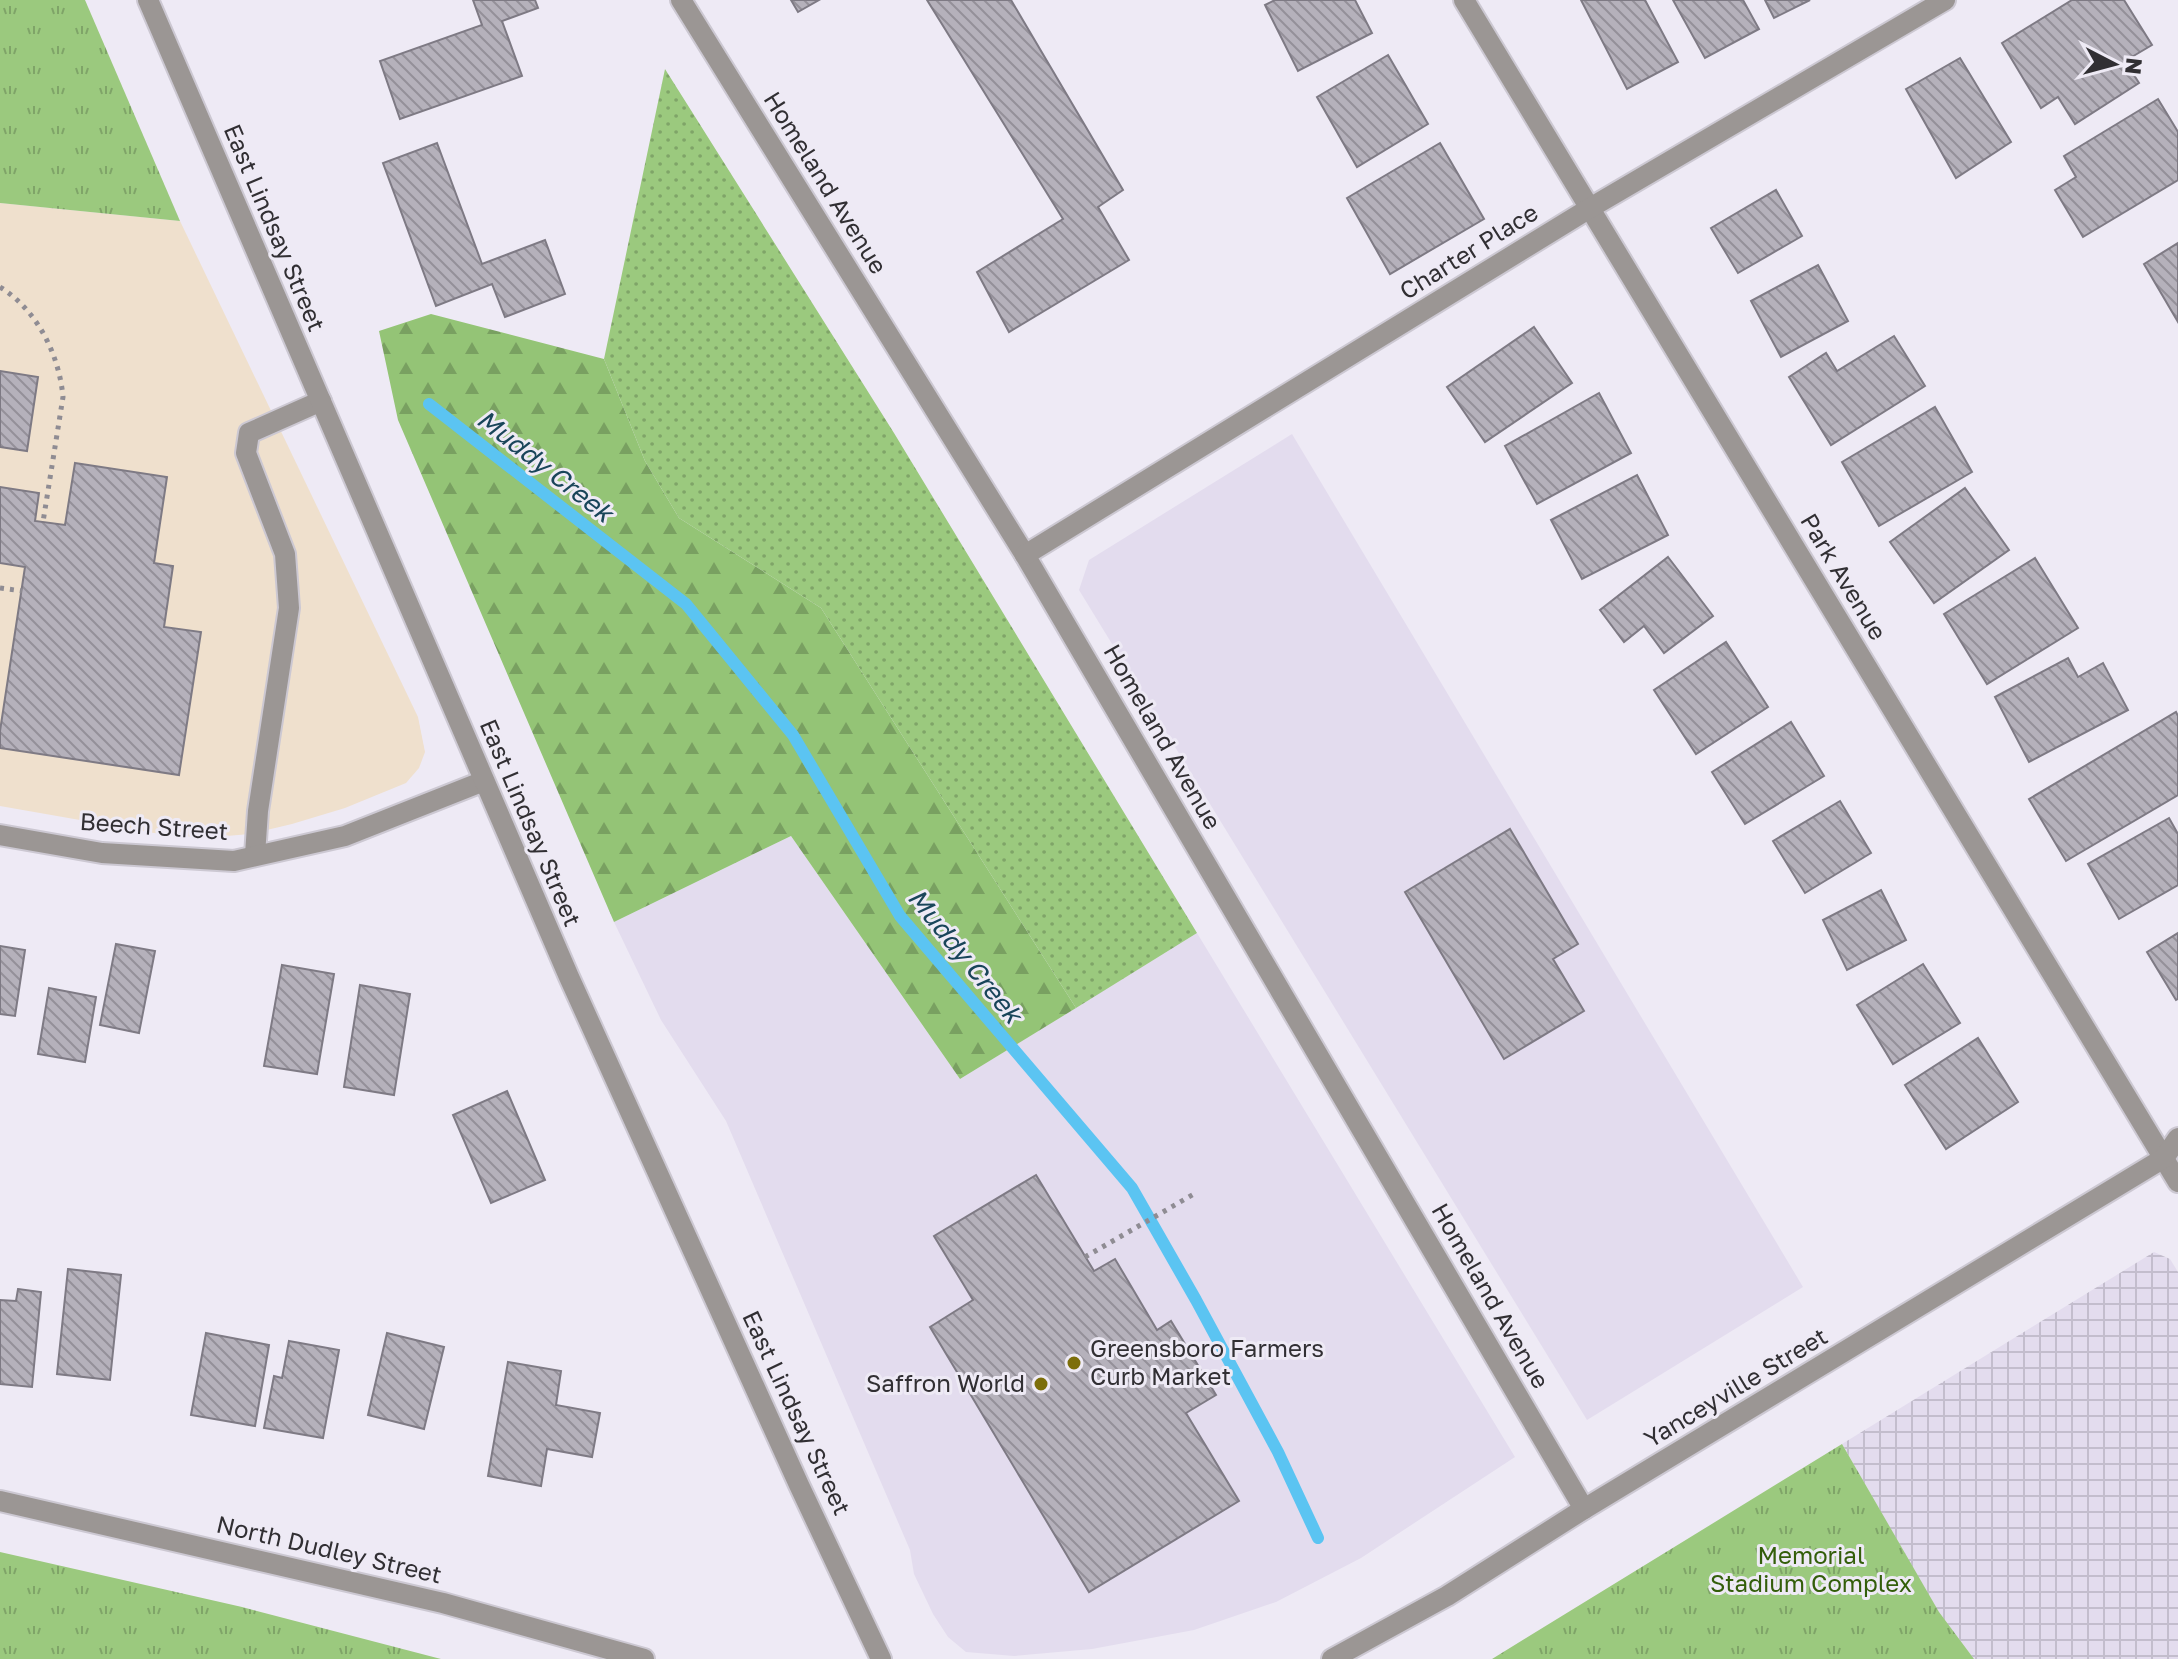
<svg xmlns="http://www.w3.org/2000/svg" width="2178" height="1659" font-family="'Golos Text',sans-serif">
<defs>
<pattern id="industrial-grid" width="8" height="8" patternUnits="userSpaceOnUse" patternTransform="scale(2)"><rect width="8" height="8" fill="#e3dcee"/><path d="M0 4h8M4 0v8" fill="none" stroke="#c3bdcd"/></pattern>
<pattern id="grass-dots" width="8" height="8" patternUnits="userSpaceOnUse" patternTransform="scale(2)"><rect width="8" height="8" fill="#9bc97e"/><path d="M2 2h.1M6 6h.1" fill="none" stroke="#7fa468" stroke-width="1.8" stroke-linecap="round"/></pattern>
<pattern id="forest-firs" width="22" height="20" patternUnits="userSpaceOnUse" patternTransform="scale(2)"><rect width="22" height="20" fill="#94c476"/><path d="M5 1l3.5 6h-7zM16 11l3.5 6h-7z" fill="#79a061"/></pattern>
<pattern id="park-tufts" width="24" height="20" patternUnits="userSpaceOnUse" patternTransform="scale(2)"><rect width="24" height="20" fill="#9bc97e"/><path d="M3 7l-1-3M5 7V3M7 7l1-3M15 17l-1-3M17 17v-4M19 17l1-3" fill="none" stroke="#7fa468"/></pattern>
<pattern id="building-back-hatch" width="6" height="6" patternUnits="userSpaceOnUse" patternTransform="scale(2)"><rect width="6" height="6" fill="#b5b1bb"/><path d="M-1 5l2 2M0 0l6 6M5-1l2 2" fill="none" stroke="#949099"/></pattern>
</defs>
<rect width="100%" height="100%" fill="#eeeaf5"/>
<g fill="#e3dcee">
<polygon points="1292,434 1803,1287 1587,1420 1079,590 1089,560"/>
<polygon points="791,836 960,1079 1197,933 1515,1457 1361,1558 1276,1602 1194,1630 1092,1649 1014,1656 966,1652 948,1637 933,1614 914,1574 910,1550 726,1121 661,1020 614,922"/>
</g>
<polygon fill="url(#industrial-grid)" points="2154,1252 2170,1259 2178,1272 2178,1659 1974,1659 1939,1613 1842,1444"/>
<polygon fill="#efe0cd" points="0,203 180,221 418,717 425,752 419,768 406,783 345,808 292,824 250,834 203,838 154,833 0,806"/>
<polygon fill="url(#grass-dots)" points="665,69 894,433 1197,933 1076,1008 821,608 679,518 645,461 604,359"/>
<polygon fill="url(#forest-firs)" points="431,314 604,359 645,461 679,518 821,608 1076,1008 960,1079 791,836 614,922 398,420 379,331"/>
<g fill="url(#park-tufts)">
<polygon points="0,0 85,0 180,221 0,203"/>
<polygon points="1842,1444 1939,1612 1974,1659 1492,1659"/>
<polygon points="0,1552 242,1607 441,1659 0,1659"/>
</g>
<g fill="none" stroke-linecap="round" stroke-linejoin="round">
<polyline stroke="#5bc4f2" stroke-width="12" points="429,404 686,604 793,735 900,916 1132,1188 1196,1300 1278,1452 1318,1538"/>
</g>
<g fill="url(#building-back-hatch)" stroke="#7e7a84" stroke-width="2">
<polygon points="473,0 535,0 538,8 502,21 522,76 400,119 380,61 482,25"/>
<polygon points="791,0 819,0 798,12"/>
<polygon points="927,0 1011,0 1123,190 1098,207 1129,260 1009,332 977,272 1063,219"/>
<polygon points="1275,0 1355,0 1372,33 1298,71 1265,5"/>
<polygon points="1581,0 1645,0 1678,62 1627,89"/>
<polygon points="1673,0 1743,0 1759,29 1705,58"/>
<polygon points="1765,0 1810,0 1774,18"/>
<polygon points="2072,0 2124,0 2152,45 2125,61 2139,83 2075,124 2058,97 2041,108 2002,43"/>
<polygon points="1388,55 1428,124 1357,167 1317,97"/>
<polygon points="1960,58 2011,142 1956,178 1906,89"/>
<polygon points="2158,99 2178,132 2178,180 2083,237 2055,190 2076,177 2064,156"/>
<polygon points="437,143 482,264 545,240 565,294 505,317 492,284 436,306 383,163"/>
<polygon points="1440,143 1484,219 1390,274 1347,198"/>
<polygon points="1776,190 1802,236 1738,273 1711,228"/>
<polygon points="2178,243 2178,322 2144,264"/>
<polygon points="1818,265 1848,321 1781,357 1751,301"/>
<polygon points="1534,327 1572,383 1485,442 1447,387"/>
<polygon points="1894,336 1925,386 1831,445 1789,377 1826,353 1837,371"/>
<polygon points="0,371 38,377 27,451 0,447"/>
<polygon points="1599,393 1631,453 1537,504 1505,446"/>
<polygon points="1935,407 1972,472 1879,526 1842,462"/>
<polygon points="75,463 167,477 154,563 173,566 164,627 201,632 179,775 0,748 0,731 25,567 0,563 0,487 39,493 35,521 65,525"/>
<polygon points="1637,475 1668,535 1582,579 1551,520"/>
<polygon points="1965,488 2009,550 1934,603 1890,542"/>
<polygon points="1668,557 1713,616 1664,653 1644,626 1624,642 1600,610"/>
<polygon points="2035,558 2078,628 1987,684 1944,614"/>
<polygon points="1726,642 1768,707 1696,754 1654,690"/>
<polygon points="2068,658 2078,677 2103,663 2128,710 2029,762 1995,697"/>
<polygon points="2176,712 2178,716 2178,795 2066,861 2029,799"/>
<polygon points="1791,722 1824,776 1745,824 1712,772"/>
<polygon points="1840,801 1871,853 1805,893 1773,841"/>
<polygon points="2169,818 2178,834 2178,885 2119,919 2088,864"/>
<polygon points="1510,829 1578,944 1553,959 1584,1011 1504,1059 1405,892"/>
<polygon points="1881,890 1906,940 1847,970 1823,920"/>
<polygon points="2178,933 2178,999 2176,1000 2147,952"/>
<polygon points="116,944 155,951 139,1033 100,1025"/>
<polygon points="0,946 25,950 15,1016 0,1014"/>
<polygon points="1923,964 1960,1023 1893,1064 1857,1005"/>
<polygon points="282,965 334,974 317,1074 264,1066"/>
<polygon points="360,985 410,994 394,1095 344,1087"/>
<polygon points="49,988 96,997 85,1062 38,1054"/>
<polygon points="1978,1038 2018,1102 1946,1149 1905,1085"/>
<polygon points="507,1091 545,1180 491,1203 453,1115"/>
<polygon points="1036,1175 1094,1271 1115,1259 1157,1330 1171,1321 1216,1395 1186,1413 1239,1501 1089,1592 930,1327 973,1300 934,1236"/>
<polygon points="68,1269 121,1275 110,1380 57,1374"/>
<polygon points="18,1289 41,1292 32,1387 0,1384 0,1300 16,1301"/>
<polygon points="206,1333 269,1345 255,1426 191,1415"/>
<polygon points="387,1333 444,1347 424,1429 368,1415"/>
<polygon points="289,1341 339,1350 323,1438 264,1428 274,1376 282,1378"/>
<polygon points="508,1362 561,1371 556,1405 600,1413 592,1457 547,1449 541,1486 488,1476"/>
</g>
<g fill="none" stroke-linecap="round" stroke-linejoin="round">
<defs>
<polyline id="service" points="255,855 258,811 289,608 285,554 246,453 249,433 321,401"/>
<g id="minor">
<polyline points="681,0 1025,555 1584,1509"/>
<polyline points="1464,0 2178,1182"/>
<polyline points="1025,555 1590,208 1945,0"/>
<polyline points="0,835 102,853 234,861 345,836 484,781"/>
</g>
<g id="tertiary">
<polyline points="148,0 569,977 799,1485 881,1659"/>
<polyline points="0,1501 443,1603 644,1659"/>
<polyline points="1332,1659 1447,1596 1584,1509 2164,1158 2178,1138"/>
</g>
</defs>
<use href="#service" stroke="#ccc8d2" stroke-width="24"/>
<use href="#minor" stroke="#ccc8d2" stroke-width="24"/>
<use href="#tertiary" stroke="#ccc8d2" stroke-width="24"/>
<g stroke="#8f8c93" stroke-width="5" stroke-dasharray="4 6" stroke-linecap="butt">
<path d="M0 287C37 310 59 354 63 397L43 522"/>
<polyline points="0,588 22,591"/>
<polyline points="1085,1257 1194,1194"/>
</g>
<use href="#service" stroke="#9b9694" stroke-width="20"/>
<use href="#minor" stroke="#9b9694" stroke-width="20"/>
<use href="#tertiary" stroke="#9b9694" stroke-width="20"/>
</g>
<g fill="#7c6e0a" stroke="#eeeaf5" stroke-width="3">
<circle cx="1074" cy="1363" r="8"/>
<circle cx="1041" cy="1384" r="8"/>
</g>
<g text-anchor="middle" stroke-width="6" stroke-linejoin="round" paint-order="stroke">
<g font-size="24" fill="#312f33" stroke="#eeeaf5">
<text transform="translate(825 183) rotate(58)" y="8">Homeland Avenue</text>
<text transform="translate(274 228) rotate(67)" y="8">East Lindsay Street</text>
<text transform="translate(1469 252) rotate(-32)" y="8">Charter Place</text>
<text transform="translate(1843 577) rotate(59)" y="8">Park Avenue</text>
<text transform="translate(1162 737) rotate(60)" y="8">Homeland Avenue</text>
<text transform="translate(530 823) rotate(67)" y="8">East Lindsay Street</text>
<text transform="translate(154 827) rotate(4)" y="8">Beech Street</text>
<text transform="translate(1490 1296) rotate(60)" y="8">Homeland Avenue</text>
<text transform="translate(1736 1388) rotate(-31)" y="8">Yanceyville Street</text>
<text transform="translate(796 1413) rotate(65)" y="8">East Lindsay Street</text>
<text transform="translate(329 1550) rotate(13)" y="8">North Dudley Street</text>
</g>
<g font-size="24" fill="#312f33" stroke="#eeeaf5" text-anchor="start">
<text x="1090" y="1357">Greensboro Farmers<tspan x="1090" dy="28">Curb Market</tspan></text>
<text x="1025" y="1392" text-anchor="end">Saffron World</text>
</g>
<g font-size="24" fill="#335e0a" stroke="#eeeaf5">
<text x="1811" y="1564">Memorial<tspan x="1811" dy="28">Stadium Complex</tspan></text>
</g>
<g font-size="26" font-style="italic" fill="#194559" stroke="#eeeaf5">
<text transform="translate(545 466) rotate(38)" y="9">Muddy Creek</text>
<text transform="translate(965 956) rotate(51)" y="9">Muddy Creek</text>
</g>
</g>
<g transform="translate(2114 64) rotate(96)" stroke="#eeeaf5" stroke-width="6" paint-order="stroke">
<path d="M0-6L14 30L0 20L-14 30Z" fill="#312f33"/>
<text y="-12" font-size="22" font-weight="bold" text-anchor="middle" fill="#312f33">N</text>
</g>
</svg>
